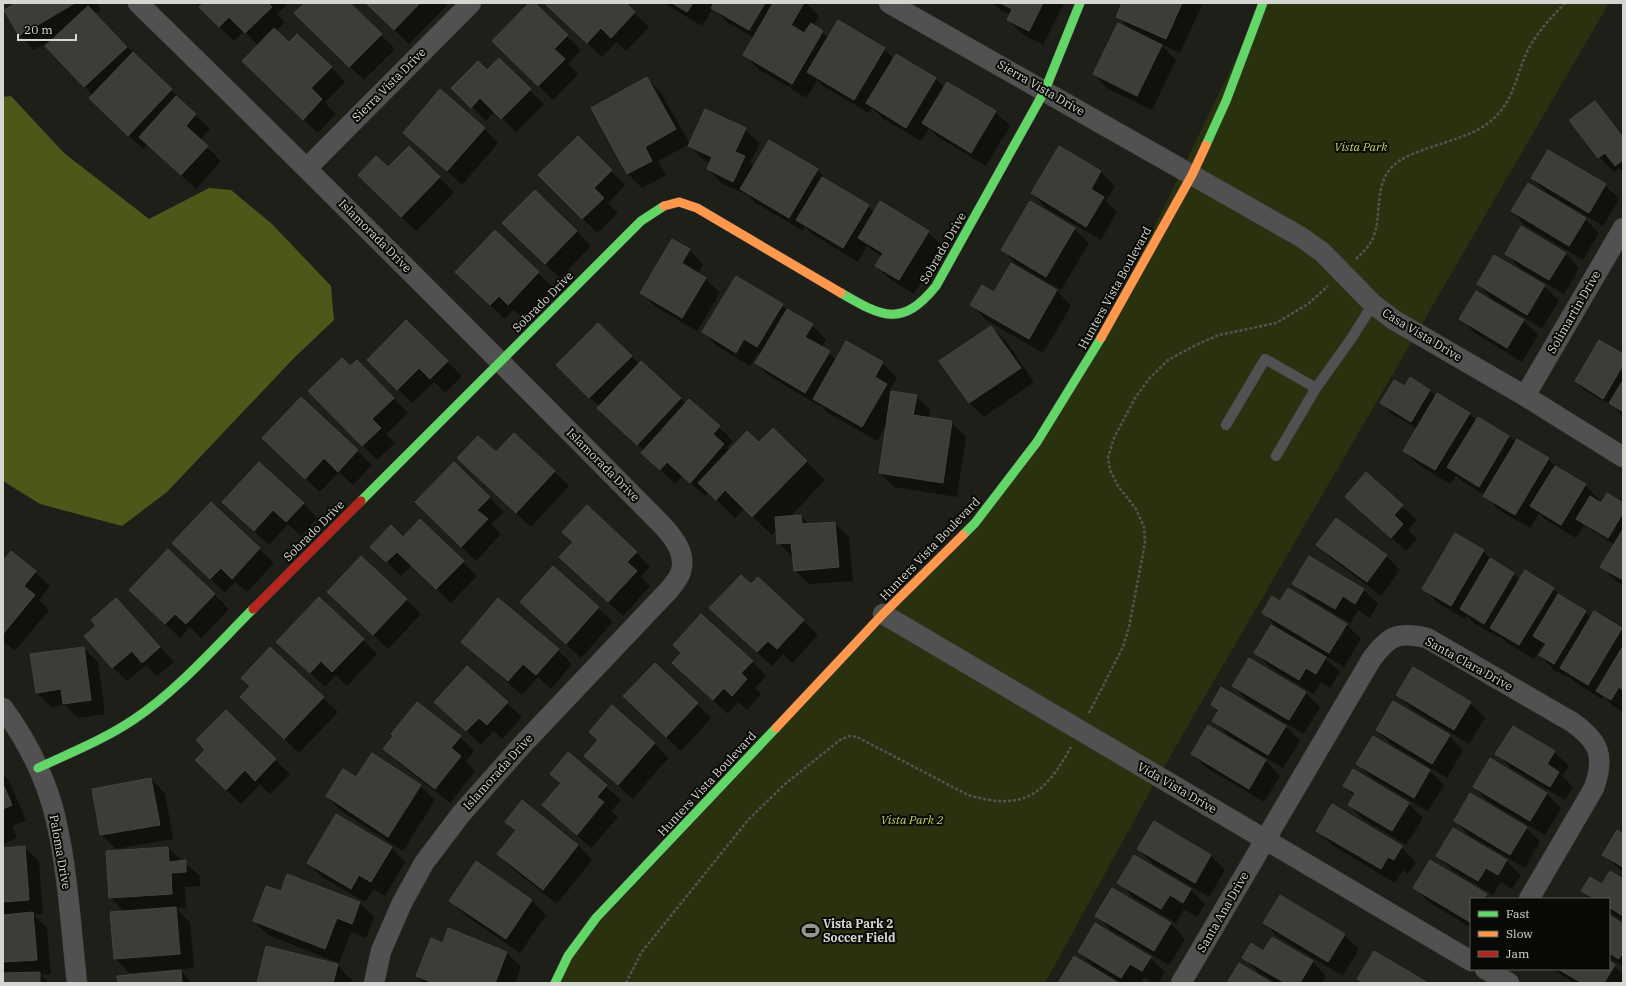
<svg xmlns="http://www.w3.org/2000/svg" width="1626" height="986" font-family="'IBM Plex Serif',serif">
<rect width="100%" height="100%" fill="#1e1f18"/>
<polygon fill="#2a310f" points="1263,3 1609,3 1158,777 1045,983 555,983 568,956 975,523 1097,345"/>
<polygon fill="#4c571a" points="11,96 64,153 149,219 209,188 231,190 272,224 331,286 334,320 293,359 167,492 122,526 40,504 3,481 3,97"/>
<g fill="#0007">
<polygon points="18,3 97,3 101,10 95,14 210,129 200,140 221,161 196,189 148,145 143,149 104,112 93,95 84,86 56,37 34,50 20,35"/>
<polygon points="205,3 285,3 287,5 277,14 285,22 276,31 289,44 331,67 345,82 325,103 336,114 318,133 258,76 258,46 244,31 234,41 200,7"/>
<polygon points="306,3 349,3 395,49 364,80 310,28"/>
<polygon points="367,3 445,3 447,5 409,44"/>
<polygon points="531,3 534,3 581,50 568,64 578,74 553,100 494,41"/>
<polygon points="545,3 624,3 649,27 626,51 616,42 602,57"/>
<polygon points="664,3 806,3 819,16 813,26 829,38 839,22 884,49 894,59 935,79 945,88 947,83 996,112 1010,126 986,166 938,137 929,128 921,141 882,118 872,108 869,113 823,86 817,80 806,98 790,88 816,44 814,44 789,87 758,69 744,54 754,38 727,22 713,8 702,26"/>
<polygon points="993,3 1064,3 1043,45 1022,34 1008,20 1011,15 999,9"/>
<polygon points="1123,3 1203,3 1180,53 1159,43 1176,60 1152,110 1108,89 1094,74 1132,31 1117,16"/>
<polygon points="499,60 544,104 516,132 495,111 486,121 453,88 487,71"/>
<polygon points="647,78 661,93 690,144 706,110 745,129 760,144 750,163 754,167 817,170 830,183 868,206 874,212 928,232 942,246 914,294 891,280 876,266 882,257 867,246 858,262 812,234 805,227 803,231 756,203 748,195 722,184 708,169 711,163 704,160 688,145 658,161 666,175 642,188 628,174"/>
<polygon points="1595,102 1623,135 1623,172 1619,168 1614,172 1599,157 1571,120"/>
<polygon points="484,128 498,143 462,185 404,133"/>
<polygon points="578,137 625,185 608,203 618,213 597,233 540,175"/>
<polygon points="1060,147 1101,172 1115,186 1106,201 1117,212 1101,240 1046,208 1032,193"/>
<polygon points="409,148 454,192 416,231 359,175 388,169"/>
<polygon points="1532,178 1605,185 1619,199 1603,226 1546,192"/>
<polygon points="1030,202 1074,229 1089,243 1061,290 1016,264 1002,249"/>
<polygon points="1512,211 1585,219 1599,233 1583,260 1526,226"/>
<polygon points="577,231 591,246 560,278 518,237"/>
<polygon points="689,250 703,265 698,274 706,279 720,293 697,331 656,307 641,292"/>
<polygon points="1506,253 1565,253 1579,268 1564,294 1520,268"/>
<polygon points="1495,256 1544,286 1559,301 1542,328 1492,299 1478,284"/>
<polygon points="1011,265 1057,291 1071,306 1043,353 986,320 972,305 995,293"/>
<polygon points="538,273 552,287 523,318 513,310 505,319 471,286"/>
<polygon points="736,277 812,325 826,340 821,348 837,360 882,363 897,378 890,389 894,392 916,396 930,410 929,419 951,422 966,437 957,497 894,487 880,473 888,422 877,441 828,413 821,405 820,406 771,377 756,363 761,354 758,353 750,366 717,346 703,332"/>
<polygon points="1476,292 1524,321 1538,335 1522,362 1475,333 1460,319"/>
<polygon points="406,321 462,376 445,393 434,382 412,403 368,360"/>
<polygon points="598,324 639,364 641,362 686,404 719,427 733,441 727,448 730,451 759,444 806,461 825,480 790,517 801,516 809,525 834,523 849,537 853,581 809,584 795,570 794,558 778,543 777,530 772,535 744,509 735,518 709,492 705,496 682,476 675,484 642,453 644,451 557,365"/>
<polygon points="991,327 1006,341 1034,382 984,417 969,403"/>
<polygon points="1623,356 1623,416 1613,406 1585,391 1576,381"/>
<polygon points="371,376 408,413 386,434 395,443 377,460 310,391"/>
<polygon points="1405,388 1430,390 1436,397 1469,413 1476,421 1509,436 1516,443 1548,459 1558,468 1585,485 1599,500 1598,502 1601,504 1623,504 1623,585 1616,581 1601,566 1615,545 1584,525 1576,538 1546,520 1539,513 1530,528 1499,510 1485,495 1463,482 1456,475 1450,484 1419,465 1405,451 1418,429 1391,413 1381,403"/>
<polygon points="301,398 372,465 353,485 339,472 320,492 278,452"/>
<polygon points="514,434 569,486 531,527 472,472 496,454"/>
<polygon points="454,463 504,512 491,524 501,534 476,561 430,517"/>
<polygon points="1366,474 1417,520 1408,530 1417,539 1406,551 1346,497"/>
<polygon points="223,502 303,503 317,518 301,536 288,524 269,545"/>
<polygon points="211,503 274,563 247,592 235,582 225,593 188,558"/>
<polygon points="403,538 463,562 477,576 451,603 412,565 401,576 372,547"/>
<polygon points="1318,545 1386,556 1400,570 1381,596 1332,559"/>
<polygon points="1483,551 1494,562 1514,574 1520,580 1553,589 1563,598 1585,612 1591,617 1623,630 1623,712 1612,705 1604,696 1602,699 1575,682 1569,677 1569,678 1554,670 1540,655 1545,647 1543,644 1534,659 1506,642 1500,636 1498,637 1475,624 1467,616 1465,619 1438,603 1423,588"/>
<polygon points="12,552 50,586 39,600 49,610 15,651 3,641 3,562"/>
<polygon points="636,552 650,567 641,577 650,586 623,616 560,557"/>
<polygon points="1310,557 1364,590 1378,604 1370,618 1358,610 1350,623 1308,598 1294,583"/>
<polygon points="361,558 421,614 388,649 343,606"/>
<polygon points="553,567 613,622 581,658 521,602"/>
<polygon points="758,578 818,635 792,663 783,654 772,666 725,622"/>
<polygon points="214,594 229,609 201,638 190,627 180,638 145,604"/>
<polygon points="116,599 174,662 157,676 146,665 127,681 113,667 98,626"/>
<polygon points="1280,603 1346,624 1361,639 1344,667 1277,627 1263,612"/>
<polygon points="363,640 377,654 347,686 336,675 325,687 292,656"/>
<polygon points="463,642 558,650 572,664 551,689 538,677 522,695"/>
<polygon points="83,648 98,662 105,714 78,718 65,705 51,707 37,692"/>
<polygon points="270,648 338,712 299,753 256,711 251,687"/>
<polygon points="1256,653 1325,658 1340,672 1330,688 1321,682 1314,694 1270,667"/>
<polygon points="752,661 766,676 755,688 761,694 747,710 738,702 728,714 673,663"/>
<polygon points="655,664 711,718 681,751 639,710"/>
<polygon points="467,667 522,717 502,739 494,731 481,745 435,702"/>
<polygon points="1233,686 1305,693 1320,707 1304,734 1247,700"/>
<polygon points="1397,695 1470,703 1485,718 1469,744 1412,709"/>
<polygon points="1212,705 1285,726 1300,741 1283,768 1228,735 1213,720 1219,712"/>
<polygon points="226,712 290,774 270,794 260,784 241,804 211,775 207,750"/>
<polygon points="1209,727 1266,761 1280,776 1264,802 1207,768 1192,754"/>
<polygon points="1377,730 1449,736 1463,750 1447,778 1391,744"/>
<polygon points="460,737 474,751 466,762 475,771 450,803 399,763 384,749"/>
<polygon points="1374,737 1430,771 1444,785 1428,811 1372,778 1358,763"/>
<polygon points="654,743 668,758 633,799 585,756"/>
<polygon points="1554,752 1569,766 1562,776 1573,787 1565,800 1511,768 1497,754"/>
<polygon points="372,754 420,786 435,800 403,851 341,811 327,796 356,778"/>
<polygon points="569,754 621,800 611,811 618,817 591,848 543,805 561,784 551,774"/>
<polygon points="3,775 9,781 26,820 12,826 17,838 3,844"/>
<polygon points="151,779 165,793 173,839 116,849 101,834"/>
<polygon points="1344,786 1408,804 1423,818 1406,845 1363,819 1349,805 1354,796"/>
<polygon points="1474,787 1547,794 1561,808 1545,835 1488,801"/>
<polygon points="1332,806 1401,847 1416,862 1408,874 1403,870 1395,883 1332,845 1317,830"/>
<polygon points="1455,821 1526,828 1540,842 1525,868 1469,835"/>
<polygon points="507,822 578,845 592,860 557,904 512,868 498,854 516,831"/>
<polygon points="1154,822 1211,856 1225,870 1209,897 1152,863 1138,848"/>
<polygon points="1623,835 1623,872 1603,855"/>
<polygon points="24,847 39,861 43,914 34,915 47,928 51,974 41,975 49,983 3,983 3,849"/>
<polygon points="168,848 200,876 200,886 185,887 186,908 176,908 190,922 194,968 130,973 115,959 111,913 125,912 110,897"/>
<polygon points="391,848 405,862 385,896 374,889 365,902 322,877 308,862"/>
<polygon points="1134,856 1191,890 1205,904 1197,917 1184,909 1176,923 1133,897 1119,882"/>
<polygon points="1437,856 1506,861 1521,875 1512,889 1501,882 1493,895 1452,870"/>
<polygon points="1431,861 1491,899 1471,899 1471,928 1429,902 1415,888"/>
<polygon points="476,863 532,901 546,915 520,953 465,915 450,901"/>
<polygon points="288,875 360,903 374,917 366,938 351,932 339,963 268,935 254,921 281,892"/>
<polygon points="1623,880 1623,921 1609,912 1609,899 1591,899 1582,891"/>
<polygon points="1112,889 1171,924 1185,939 1169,965 1111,930 1097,916"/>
<polygon points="1280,896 1344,935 1359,949 1343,976 1278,937 1264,923"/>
<polygon points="1609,916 1623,925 1623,966 1609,958"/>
<polygon points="449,930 507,953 521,967 515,983 424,983 417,976 443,944"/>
<polygon points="1079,952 1150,958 1165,972 1158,983 1154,983 1144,977 1141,983 1122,983 1093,966"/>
<polygon points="1264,952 1312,962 1326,976 1322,983 1276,983 1258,972 1244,958"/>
<polygon points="1609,962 1623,974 1623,983 1574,983 1553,969 1609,969"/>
<polygon points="337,965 352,980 351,983 258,983"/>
<polygon points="181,971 192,983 119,983"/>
</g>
<g fill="#3c3d37" stroke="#444540">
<polygon points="16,3 75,3 19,36 4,10"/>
<polygon points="204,3 268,3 272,7 245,33 229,17 219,27 199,7"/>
<polygon points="305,3 350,3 382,34 349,67 294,13"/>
<polygon points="366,3 420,3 394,30"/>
<polygon points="529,3 535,3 568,35 554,49 565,59 538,86 492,41"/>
<polygon points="544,3 626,3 635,12 611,38 601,28 587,43"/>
<polygon points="672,3 693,3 687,12"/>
<polygon points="714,3 765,3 749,30 711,8"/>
<polygon points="773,3 804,3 791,25 804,33 811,23 823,31 792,84 743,55"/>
<polygon points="1000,3 1043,3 1029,31 1007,20 1012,9"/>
<polygon points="1122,3 1182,3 1166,39 1116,17"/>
<polygon points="88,6 127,47 84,87 45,46"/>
<polygon points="838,20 885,48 854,100 807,72"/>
<polygon points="1118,23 1162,45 1137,96 1093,74"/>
<polygon points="274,28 289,42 297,34 332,67 311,88 322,99 303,120 242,61"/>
<polygon points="133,52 172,89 128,136 89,98"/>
<polygon points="896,54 936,78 906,128 866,103"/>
<polygon points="499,58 531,89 501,119 480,98 471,108 451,88 478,61 487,70"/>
<polygon points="647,77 676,129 645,147 652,161 627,174 591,108"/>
<polygon points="947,82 996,111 971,153 922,123"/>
<polygon points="440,89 485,128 447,171 403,133"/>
<polygon points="176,96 196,114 186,126 208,146 181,175 139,137"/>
<polygon points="1595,101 1623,137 1623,160 1615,166 1605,153 1598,158 1569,120"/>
<polygon points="705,109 746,128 735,152 745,156 733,182 707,169 712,157 688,146"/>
<polygon points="578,136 612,170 594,188 604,198 582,219 538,175"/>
<polygon points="769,140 818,169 789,218 740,189"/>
<polygon points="409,146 440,177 401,217 358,175 376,156 388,167"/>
<polygon points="1059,146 1101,171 1091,189 1104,197 1086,227 1031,193"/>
<polygon points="1548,150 1606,184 1589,213 1531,178"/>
<polygon points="822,177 869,205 843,248 796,220"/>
<polygon points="1528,183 1586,218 1569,246 1511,211"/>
<polygon points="535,190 577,231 545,264 502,223"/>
<polygon points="880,201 929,231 899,280 875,266 883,253 858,238"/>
<polygon points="1030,201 1075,228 1046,277 1001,250"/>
<polygon points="1521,226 1566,253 1549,280 1505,254"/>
<polygon points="495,230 539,272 508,305 499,296 490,305 455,272"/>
<polygon points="672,239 690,249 682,263 706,278 682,318 640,293"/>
<polygon points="1494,255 1545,285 1527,315 1477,284"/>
<polygon points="1011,263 1057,290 1029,339 970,305 982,285 994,292"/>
<polygon points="736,276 783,304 757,347 744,339 736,353 702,332"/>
<polygon points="1476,291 1524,320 1507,348 1459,319"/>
<polygon points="787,309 813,324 805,337 830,351 805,393 755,363"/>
<polygon points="406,320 448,361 430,379 419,368 397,390 367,360"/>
<polygon points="598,323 632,356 589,398 556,365"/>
<polygon points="991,326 1021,368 969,403 939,361"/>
<polygon points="1599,340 1623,354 1623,365 1603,399 1575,381"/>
<polygon points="846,341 883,362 875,377 887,384 862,427 813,399"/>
<polygon points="342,358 350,366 357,360 394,398 372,419 381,428 362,446 308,391"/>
<polygon points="641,361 681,398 637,445 597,408"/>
<polygon points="1410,377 1430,390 1411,422 1380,403 1394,380 1405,386"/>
<polygon points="1623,380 1623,412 1609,403"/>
<polygon points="891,391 917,395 913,415 952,421 943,483 879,473"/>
<polygon points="1437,393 1470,413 1435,470 1403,451"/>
<polygon points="301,397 358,450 338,472 324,458 305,479 262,438"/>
<polygon points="689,399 720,426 713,434 724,444 690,483 667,462 660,470 641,453"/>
<polygon points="1478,417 1509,436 1479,487 1447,467"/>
<polygon points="773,428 807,461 752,517 725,490 716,500 698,483 747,431 759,442"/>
<polygon points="514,433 555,471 516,513 457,458 478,436 496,452"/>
<polygon points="1517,439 1549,458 1515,515 1483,496"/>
<polygon points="259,462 304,503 286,522 273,510 254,531 222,502"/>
<polygon points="454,462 490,497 477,510 488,519 461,547 415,502"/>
<polygon points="1555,466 1586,484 1561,525 1530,506"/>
<polygon points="1366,472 1403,505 1394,515 1403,524 1391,538 1345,497"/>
<polygon points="1607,493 1623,503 1623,513 1608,538 1576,519 1590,496 1601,503"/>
<polygon points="211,502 260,548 232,579 221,568 210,579 172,543"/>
<polygon points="587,505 637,552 627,562 637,571 608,602 559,557 573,542 562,532"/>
<polygon points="801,515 802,524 835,522 839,567 794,571 791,543 777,544 775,517"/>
<polygon points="1336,518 1387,555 1367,582 1316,545"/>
<polygon points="420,519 464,561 436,589 397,552 386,562 370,547 391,525 403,537"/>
<polygon points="1623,529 1623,580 1600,567"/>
<polygon points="1455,533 1484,550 1451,606 1422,589"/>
<polygon points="168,549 215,594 186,624 175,614 165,624 129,590"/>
<polygon points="11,551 36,571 24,586 35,595 3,634 3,561"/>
<polygon points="361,556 407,599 373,635 327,592"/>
<polygon points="1309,556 1364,589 1355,604 1343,596 1335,609 1292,584"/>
<polygon points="1490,558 1514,573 1484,624 1460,609"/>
<polygon points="553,566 599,607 566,644 520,602"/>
<polygon points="1525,570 1554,588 1519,645 1490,628"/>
<polygon points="741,575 751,584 758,577 804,620 777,649 768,641 757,652 709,608"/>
<polygon points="1288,588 1347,624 1329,653 1262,613 1272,596 1280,601"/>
<polygon points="1558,594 1586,611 1554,664 1539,655 1546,644 1533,636"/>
<polygon points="319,597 364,639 332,672 321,661 310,673 276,642"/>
<polygon points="116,598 160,647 142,663 132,651 112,668 84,636 96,626 91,620"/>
<polygon points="498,598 559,649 536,675 523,664 508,681 461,642"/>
<polygon points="1594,611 1622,628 1588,685 1560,668"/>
<polygon points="701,614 753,661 741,673 747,679 732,696 724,688 713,700 672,663 681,653 673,645"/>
<polygon points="1271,625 1326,657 1316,674 1306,668 1299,680 1254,653"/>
<polygon points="1623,646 1623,690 1619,687 1611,700 1596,691"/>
<polygon points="84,647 91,700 63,704 61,689 36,693 30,654"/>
<polygon points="270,647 324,697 284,739 240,697 250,686 241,678"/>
<polygon points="1249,658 1306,692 1289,720 1232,686"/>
<polygon points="655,663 698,703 666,737 623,696"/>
<polygon points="467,666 508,702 487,725 479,718 466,731 434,702"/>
<polygon points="1413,667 1471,702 1454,730 1396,695"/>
<polygon points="1221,687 1286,726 1268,755 1212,721 1219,710 1211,705"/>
<polygon points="1393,701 1450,735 1432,764 1376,730"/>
<polygon points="417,702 461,736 451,748 461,756 435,789 383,749 393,736 391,734"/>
<polygon points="612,705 655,743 618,785 584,756 598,740 589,732"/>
<polygon points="226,710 276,759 255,781 245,770 226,790 195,760 205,750 196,740"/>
<polygon points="1208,725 1266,760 1249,789 1191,754"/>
<polygon points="1513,726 1555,751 1547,764 1559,772 1550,787 1495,754"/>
<polygon points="1373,736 1430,770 1414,798 1356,764"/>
<polygon points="568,752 607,785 597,797 604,802 577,835 542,805 561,783 550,774"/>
<polygon points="372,753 421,785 388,837 326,796 343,769 356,777"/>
<polygon points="1490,758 1547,793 1530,821 1473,787"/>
<polygon points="1353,769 1409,803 1392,831 1348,805 1355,793 1343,786"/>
<polygon points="151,778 160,825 100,835 92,789"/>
<polygon points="3,784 12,805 3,809"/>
<polygon points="1470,793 1527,827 1510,855 1454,821"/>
<polygon points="522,800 578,845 543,890 497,854 516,830 505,822"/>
<polygon points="1332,804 1402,846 1394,860 1388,857 1381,869 1316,831"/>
<polygon points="336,814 392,847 371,882 359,875 351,889 307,863"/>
<polygon points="1154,821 1211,855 1195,883 1137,849"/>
<polygon points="1453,828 1507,860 1498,875 1486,868 1478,881 1436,856"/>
<polygon points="1617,830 1623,834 1623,867 1602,855"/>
<polygon points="25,846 29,900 3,902 3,848"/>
<polygon points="168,847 169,862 186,860 186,872 171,873 172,894 109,898 106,851"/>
<polygon points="1134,855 1191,889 1183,903 1170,895 1161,909 1117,883"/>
<polygon points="1430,860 1487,894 1484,899 1471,899 1470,922 1413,888"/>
<polygon points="476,861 532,900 506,939 449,901"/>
<polygon points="1610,871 1623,879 1623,916 1609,907 1609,899 1595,899 1581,891 1590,877 1602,884"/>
<polygon points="287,874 360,902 352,924 337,918 325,949 253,921 266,886 281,891"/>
<polygon points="1112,888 1171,923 1154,951 1095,916"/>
<polygon points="1280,895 1345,934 1328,962 1263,923"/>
<polygon points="176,907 180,954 114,959 110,912"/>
<polygon points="33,912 37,960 3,962 3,915"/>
<polygon points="1609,915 1623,924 1623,952 1619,959 1609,953"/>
<polygon points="1095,923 1151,957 1142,971 1130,964 1121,978 1078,952"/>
<polygon points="448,928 507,952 495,983 433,983 416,976 431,938 443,943"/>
<polygon points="1272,937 1313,961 1300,983 1285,983 1242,958 1251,943 1263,951"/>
<polygon points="266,946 338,964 333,983 257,983"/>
<polygon points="1374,951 1428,983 1364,983 1357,979"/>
<polygon points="1074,956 1118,983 1058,983"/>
<polygon points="1609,961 1615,965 1604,983 1582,983 1558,969 1609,969"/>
<polygon points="1239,963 1272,983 1227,983"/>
<polygon points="181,970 182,983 118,983 117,976"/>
<polygon points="40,972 40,983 3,983 3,973"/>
</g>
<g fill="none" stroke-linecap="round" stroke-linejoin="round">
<defs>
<g id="lane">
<polyline points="1226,425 1265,359 1316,388"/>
<polyline points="1276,456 1316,388 1351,339 1373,304"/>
</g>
<g id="street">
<path d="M138 3C315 175 489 350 663 526 674 538 686 553 681 571 680 577 673 585 669 590L523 744 461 814 424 863 402 903 381 951 374 983"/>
<polyline points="889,3 1301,237 1322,252 1373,304 1394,320 1525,396 1623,457"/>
<polyline points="307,168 471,3"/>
<polyline points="1525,396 1623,228"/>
<polyline points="883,614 1471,961"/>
<path d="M3 708C27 741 47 780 56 820 68 873 71 929 77 983"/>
<polyline points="1485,969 1509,983"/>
<path d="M1181 983 1371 660C1388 636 1398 631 1427 638L1572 722C1600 742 1605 756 1594 788L1529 899"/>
</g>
<g id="fast">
<polyline points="1206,145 1226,101 1263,3"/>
<path d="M841 293C882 317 902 328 936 286L1045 90 1080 3"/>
<polyline points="361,501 641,221 664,206"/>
<polyline points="963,535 975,523 1037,442 1101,338"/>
<path d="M38 768C70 753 103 740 133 720 177 691 215 647 253 609"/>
<polyline points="555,983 568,956 596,918 776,728"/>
</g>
<g id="slow">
<polyline points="664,206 679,202 697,208 841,293"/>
<polyline points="1101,338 1192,175 1206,145"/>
<polyline points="776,728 883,614 963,535"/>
</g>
<polyline id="jam" points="253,609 361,501"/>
</defs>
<use href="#lane" stroke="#3a3c36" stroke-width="11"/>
<use href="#street" stroke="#3a3c36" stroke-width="21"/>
<use href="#fast" stroke="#3a3c36" stroke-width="10"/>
<use href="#slow" stroke="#3a3c36" stroke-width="10"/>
<use href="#jam" stroke="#3a3c36" stroke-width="10"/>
<g stroke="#535452" stroke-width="2.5" stroke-dasharray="3 2" stroke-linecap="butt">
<path d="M1356 259C1363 252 1371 245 1374 235 1382 213 1374 188 1391 168 1408 148 1461 143 1487 124 1516 102 1514 77 1529 48 1538 31 1552 17 1565 3"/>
<polyline points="1089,713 1123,647 1129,627 1145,543 1144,527 1136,509 1118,486 1110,470 1108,457 1114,438 1135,398 1149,379 1168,360 1196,345 1219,335 1276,323 1308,304 1328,286"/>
<path d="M626 983 641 953 748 820 785 784 840 740 849 736 857 737 968 795C1023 811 1044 796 1071 747"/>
</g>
<use href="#lane" stroke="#515152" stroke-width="10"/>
<use href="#street" stroke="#515152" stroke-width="20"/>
<use href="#fast" stroke="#63d668" stroke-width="9"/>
<use href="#slow" stroke="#ff974d" stroke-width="9"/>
<use href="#jam" stroke="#b3261e" stroke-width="9"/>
</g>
<defs>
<symbol id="stadium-bare" viewBox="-9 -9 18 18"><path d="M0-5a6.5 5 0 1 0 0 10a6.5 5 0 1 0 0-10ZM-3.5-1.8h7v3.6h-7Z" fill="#94978f" stroke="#090a06" stroke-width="2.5" paint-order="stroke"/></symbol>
</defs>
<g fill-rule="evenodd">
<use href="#stadium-bare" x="798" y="918" width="25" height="25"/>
</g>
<g text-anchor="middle" stroke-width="4" stroke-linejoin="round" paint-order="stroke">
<g font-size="12" fill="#d4d7cf" stroke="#090a06">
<text transform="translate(389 85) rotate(-45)" y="4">Sierra Vista Drive</text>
<text transform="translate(1041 88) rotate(30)" y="4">Sierra Vista Drive</text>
<text transform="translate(375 236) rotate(45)" y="4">Islamorada Drive</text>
<text transform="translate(943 248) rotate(-60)" y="4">Sobrado Drive</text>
<text transform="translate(1115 288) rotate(-61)" y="4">Hunters Vista Boulevard</text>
<text transform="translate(543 302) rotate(-45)" y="4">Sobrado Drive</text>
<text transform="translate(1574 312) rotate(-60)" y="4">Solimartin Drive</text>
<text transform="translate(1422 335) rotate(31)" y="4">Casa Vista Drive</text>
<text transform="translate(603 465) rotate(45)" y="4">Islamorada Drive</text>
<text transform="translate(314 531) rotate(-45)" y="4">Sobrado Drive</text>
<text transform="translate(930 549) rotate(-46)" y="4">Hunters Vista Boulevard</text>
<text transform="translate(1469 664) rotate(29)" y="4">Santa Clara Drive</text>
<text transform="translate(498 772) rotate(-48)" y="4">Islamorada Drive</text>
<text transform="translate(707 784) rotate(-47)" y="4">Hunters Vista Boulevard</text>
<text transform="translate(1177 788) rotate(30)" y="4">Vida Vista Drive</text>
<text transform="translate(60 852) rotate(80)" y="4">Paloma Drive</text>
<text transform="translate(1223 912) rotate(-60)" y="4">Santa Ana Drive</text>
</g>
<g font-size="12" font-style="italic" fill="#bed664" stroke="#090a06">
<text x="1361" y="151">Vista Park</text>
<text x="912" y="824">Vista Park 2</text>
</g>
<g font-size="12" font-weight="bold" fill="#d4d7cf" stroke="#090a06" text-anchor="start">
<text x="823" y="928">Vista Park 2<tspan x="823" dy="14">Soccer Field</tspan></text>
</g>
</g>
<rect width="1626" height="986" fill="none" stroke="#d4d7cf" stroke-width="8"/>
<rect x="1470" y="898" width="140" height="72" fill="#090a06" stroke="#5a5c56"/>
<rect x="1478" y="911" width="20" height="6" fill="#63d668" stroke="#5a5c56"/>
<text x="1506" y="918" font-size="12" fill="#d4d7cf">Fast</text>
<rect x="1478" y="931" width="20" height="6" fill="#ff974d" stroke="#5a5c56"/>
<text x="1506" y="938" font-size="12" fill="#d4d7cf">Slow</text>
<rect x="1478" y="951" width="20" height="6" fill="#b3261e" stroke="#5a5c56"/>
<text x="1506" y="958" font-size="12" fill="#d4d7cf">Jam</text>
<path d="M18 34v6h58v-6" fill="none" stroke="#d4d7cf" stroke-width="2"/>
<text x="24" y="34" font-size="12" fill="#d4d7cf" stroke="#090a06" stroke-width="3" paint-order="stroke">20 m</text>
</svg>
